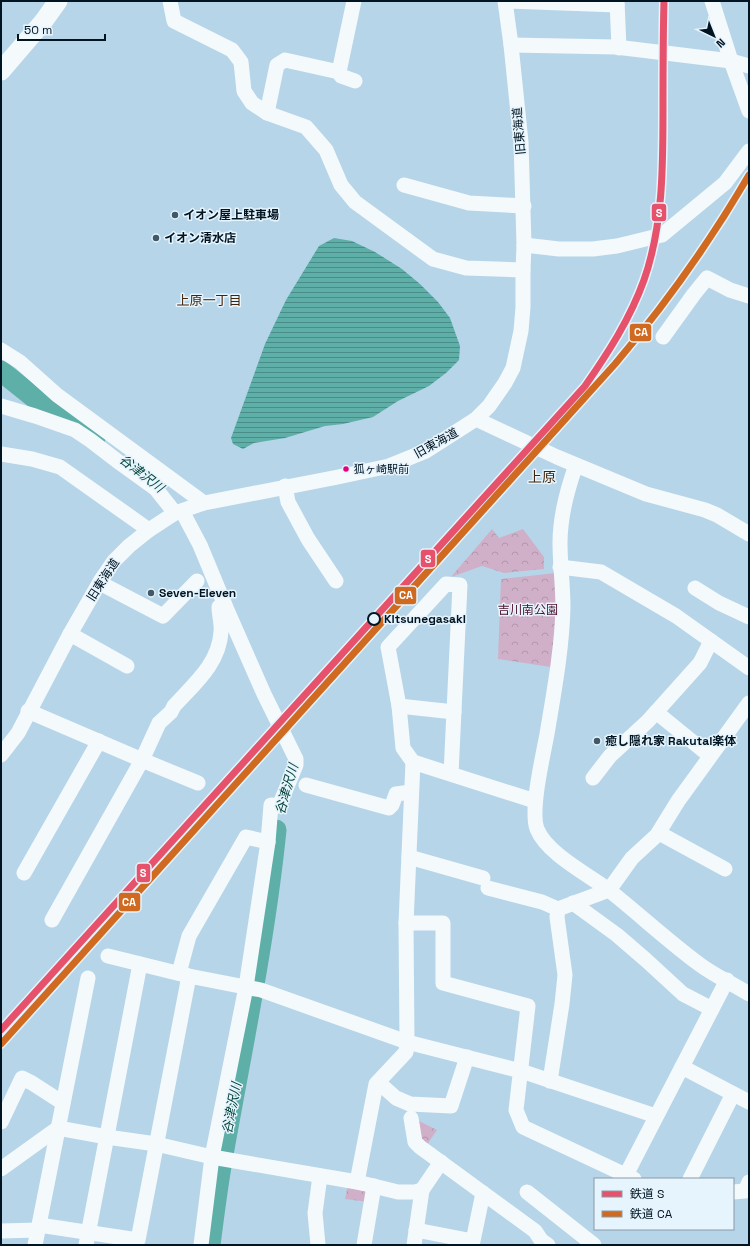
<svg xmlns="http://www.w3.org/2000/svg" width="750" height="1246" font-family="'Space Grotesk','Noto Sans JP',sans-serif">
<defs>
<pattern id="park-crowns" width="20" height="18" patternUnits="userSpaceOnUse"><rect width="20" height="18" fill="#d0b0c8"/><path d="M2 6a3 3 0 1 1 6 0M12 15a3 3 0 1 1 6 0" fill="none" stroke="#b196ac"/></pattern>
<pattern id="water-rules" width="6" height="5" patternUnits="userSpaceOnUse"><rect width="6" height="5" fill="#5dafa8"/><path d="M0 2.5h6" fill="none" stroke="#4a8d88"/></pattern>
</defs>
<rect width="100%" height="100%" fill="#b6d5e9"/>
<g fill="url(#park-crowns)">
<polygon points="492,529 499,538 523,529 544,557 544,569 504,573 482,566 451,577"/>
<polygon points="556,573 555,632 551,667 498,659 501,579"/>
<polygon points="417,1120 437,1130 426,1146 419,1142"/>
<polygon points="348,1185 369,1190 369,1202 345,1199"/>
</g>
<polygon fill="url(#water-rules)" points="334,238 352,241 375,252 402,269 420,284 438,302 450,318 460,346 459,360 446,373 429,386 398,401 373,417 343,424 325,426 285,438 254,443 243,449 233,444 231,438 265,344 286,300 319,246"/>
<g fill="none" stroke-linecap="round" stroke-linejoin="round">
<g stroke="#5dafa8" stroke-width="21">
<polyline points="1,371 41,403 68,418 95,438"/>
<path d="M210 1245C214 1213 218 1181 224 1149 243 1043 265 938 276 830"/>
</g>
<g stroke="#f4f9fc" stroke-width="15">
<polyline points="170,1 174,21 232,50 241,62 244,91 252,103 267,113 306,127 326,150 341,185 355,202 433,259 466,268 523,270"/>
<polyline points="617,1 619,48"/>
<polyline points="712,1 731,61 749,111"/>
<polyline points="511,45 616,47 731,61 749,66"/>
<polyline points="339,72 354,1"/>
<polyline points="267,113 277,65 285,60 339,72 341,76 355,81"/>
<polyline points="404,185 469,203 524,206"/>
<polyline points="524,245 559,249 593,249 617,246 662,235 725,183 749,151"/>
<polyline points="663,337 694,294 707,278 730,290 749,296"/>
<polyline points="1,350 20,362 57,395 204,503"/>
<polyline points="1,406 35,416 75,430 90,440 120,463 156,489 175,513"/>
<polyline points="476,419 557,457 646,494 705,510 717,515 749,534"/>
<polyline points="1,454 32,459 60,467 149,530"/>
<path d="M576 465C567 490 560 516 560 543 560 564 563 586 563 607 562 649 554 692 547 734 543 756 530 810 537 829 547 854 589 875 610 891 640 915 668 941 699 964 715 976 733 984 749 994"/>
<polyline points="285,486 288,502 308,539 336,581"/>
<polyline points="182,511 200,545 227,610 264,694 296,759 296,765 279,806 271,805 268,842 246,987 212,1157 201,1245"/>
<polyline points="560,567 601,572 676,616 749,668"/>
<polyline points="100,583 163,616 197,581"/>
<polyline points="695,588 719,603 749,617"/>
<polyline points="70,634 127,666"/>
<polyline points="399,706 454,712"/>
<polyline points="28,711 142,760 198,783"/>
<polyline points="656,712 710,756"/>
<polyline points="1,755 18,733 70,634 101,580 114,561 129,546 149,530 175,513 204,503 338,477 389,466 426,451 476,419 489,406 505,383 513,368 521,331 523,307 523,270 524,245 521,142 511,45 505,1 617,5"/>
<polyline points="451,774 460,585 446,584 388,647 399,706 403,748 413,762 535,801"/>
<polyline points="593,778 610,756 648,721 700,663 711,641"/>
<polyline points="306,785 389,808 392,805 396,794 411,792"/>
<polyline points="659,833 725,869"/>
<polyline points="409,857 483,878"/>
<polyline points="24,873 99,741"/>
<polyline points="488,888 542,902 558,909"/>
<polyline points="573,903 617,935 646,960 683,994 712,1009"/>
<path d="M52 920 142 760 159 723 171 712 174 706C194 684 219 664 221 632 222 624 219 615 219 607L224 604"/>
<polyline points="406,923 443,923 443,983 528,1006 516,1110 523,1127 634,1179"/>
<polyline points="108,956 189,976 261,990 407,1042 521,1071 656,1116"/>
<polyline points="179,973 189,936 246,837 268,842"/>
<polyline points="682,1067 749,1102"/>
<polyline points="550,1081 562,1004 565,975 557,917 558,909 609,890 632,858 657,835 678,801 749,703"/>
<polyline points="378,1082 396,1098 410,1104 451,1106 467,1057"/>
<polyline points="411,1118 415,1142 420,1147 535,1231 541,1240 548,1245"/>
<polyline points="1,1122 22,1078 32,1083 63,1103"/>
<polyline points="1,1169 58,1128 107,1137 156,1144 212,1157 357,1182 398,1192 415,1192 422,1190 441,1162"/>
<polyline points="626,1175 727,980"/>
<polyline points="690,1179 733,1094"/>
<polyline points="357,1182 376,1084 406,1052 407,1042 406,923 413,762"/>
<polyline points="527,1192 594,1245"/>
<polyline points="733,1192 745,1191 749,1182"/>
<polyline points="39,1225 138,1240 189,976"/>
<polyline points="416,1230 473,1241 483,1193"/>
<polyline points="1,1231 38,1230"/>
<polyline points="35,1245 88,978"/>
<polyline points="86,1245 140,964"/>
<polyline points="318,1245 315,1213 320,1176"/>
<polyline points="364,1245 374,1186"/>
<polyline points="414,1245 422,1190"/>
</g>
<polyline stroke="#f4f9fc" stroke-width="19" points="1,71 43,22 58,1"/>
<defs>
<path id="rail-1" d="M1 1030 585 386C608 353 630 319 644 280 663 226 663 167 663 110 663 74 663 37 664 1"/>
<path id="rail-2" d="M1 1044 615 364C665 305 710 242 749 175"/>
</defs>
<use href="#rail-1" stroke="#e6f4fd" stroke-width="10"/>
<use href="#rail-2" stroke="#e6f4fd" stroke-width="10"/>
<use href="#rail-1" stroke="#e6526b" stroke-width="7"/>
<use href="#rail-2" stroke="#d06a21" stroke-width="7"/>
</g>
<g fill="#405867" stroke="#e6f4fd" stroke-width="1.5">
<circle cx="175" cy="215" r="4"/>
<circle cx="156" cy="238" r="4"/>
<circle cx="151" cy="593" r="4"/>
<circle cx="597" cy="741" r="4"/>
</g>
<circle fill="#e5007d" stroke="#e6f4fd" stroke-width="1.5" cx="346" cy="469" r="3.5"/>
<circle fill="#e6f4fd" stroke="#011421" stroke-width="2" cx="374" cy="619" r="6"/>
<g text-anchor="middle" stroke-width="3" stroke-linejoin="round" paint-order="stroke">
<g font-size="11" fill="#011421" stroke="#e6f4fd" text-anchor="start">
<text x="354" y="473">狐ヶ崎駅前</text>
</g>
<g font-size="12" fill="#011421" stroke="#e6f4fd">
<text transform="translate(519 131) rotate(-95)" y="4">旧東海道</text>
<text transform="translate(436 443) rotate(-29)" y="4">旧東海道</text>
<text transform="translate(103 580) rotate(-57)" y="4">旧東海道</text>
</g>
<g font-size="12" font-weight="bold" fill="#011421" stroke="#e6f4fd" text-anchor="start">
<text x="183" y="219">イオン屋上駐車場</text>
<text x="164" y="242">イオン清水店</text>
<text x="159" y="597">Seven-Eleven</text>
<text x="605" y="745">癒し隠れ家 Rakutai楽体</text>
</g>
<g font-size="12" fill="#4c112a" stroke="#e6f4fd">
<text x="528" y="614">吉川南公園</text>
</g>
<g font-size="12" font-weight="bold" fill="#011421" stroke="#e6f4fd" text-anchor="start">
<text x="384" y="623">Kitsunegasaki</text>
</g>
<g font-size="13" fill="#43250a" stroke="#e6f4fd">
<text x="209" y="305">上原一丁目</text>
</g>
<g font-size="13" font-style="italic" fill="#07453b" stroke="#e6f4fd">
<text transform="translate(142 473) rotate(38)" y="5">谷津沢川</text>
<text transform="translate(286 789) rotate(-74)" y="5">谷津沢川</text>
<text transform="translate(231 1108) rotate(-79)" y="5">谷津沢川</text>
</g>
<g font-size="14" fill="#43250a" stroke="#e6f4fd">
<text x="542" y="482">上原</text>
</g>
</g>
<g stroke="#e6f4fd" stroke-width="1.5">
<rect x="651" y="203" width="16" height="19" rx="4" fill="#e6526b"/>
<rect x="629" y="323" width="23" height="19" rx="4" fill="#d06a21"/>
<rect x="420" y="549" width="16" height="19" rx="4" fill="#e6526b"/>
<rect x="394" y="586" width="23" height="19" rx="4" fill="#d06a21"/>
<rect x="136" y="863" width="15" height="20" rx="4" fill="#e6526b"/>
<rect x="118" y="892" width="23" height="20" rx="4" fill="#d06a21"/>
</g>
<g font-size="11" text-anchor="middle" font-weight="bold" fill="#fff">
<text x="659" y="217">S</text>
<text x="641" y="336">CA</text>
<text x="428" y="563">S</text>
<text x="406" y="599">CA</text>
<text x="143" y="877">S</text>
<text x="129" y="906">CA</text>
</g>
<rect width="750" height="1246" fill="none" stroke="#011421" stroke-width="4"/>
<rect x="594" y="1178" width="140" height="52" fill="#e6f4fd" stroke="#8a9aa5"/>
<rect x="602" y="1191" width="20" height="6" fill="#e6526b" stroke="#8a9aa5"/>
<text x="630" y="1198" font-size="12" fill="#011421">鉄道 S</text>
<rect x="602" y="1211" width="20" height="6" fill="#d06a21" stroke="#8a9aa5"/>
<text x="630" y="1218" font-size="12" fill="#011421">鉄道 CA</text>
<g transform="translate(714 36) rotate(137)" stroke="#e6f4fd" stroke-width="3" paint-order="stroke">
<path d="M0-3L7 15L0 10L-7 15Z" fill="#011421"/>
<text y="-6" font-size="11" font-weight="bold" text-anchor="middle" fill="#011421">N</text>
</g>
<path d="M18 34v6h87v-6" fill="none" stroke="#011421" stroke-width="2"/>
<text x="24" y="34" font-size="12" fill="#011421" stroke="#e6f4fd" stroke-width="3" paint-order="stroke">50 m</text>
</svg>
